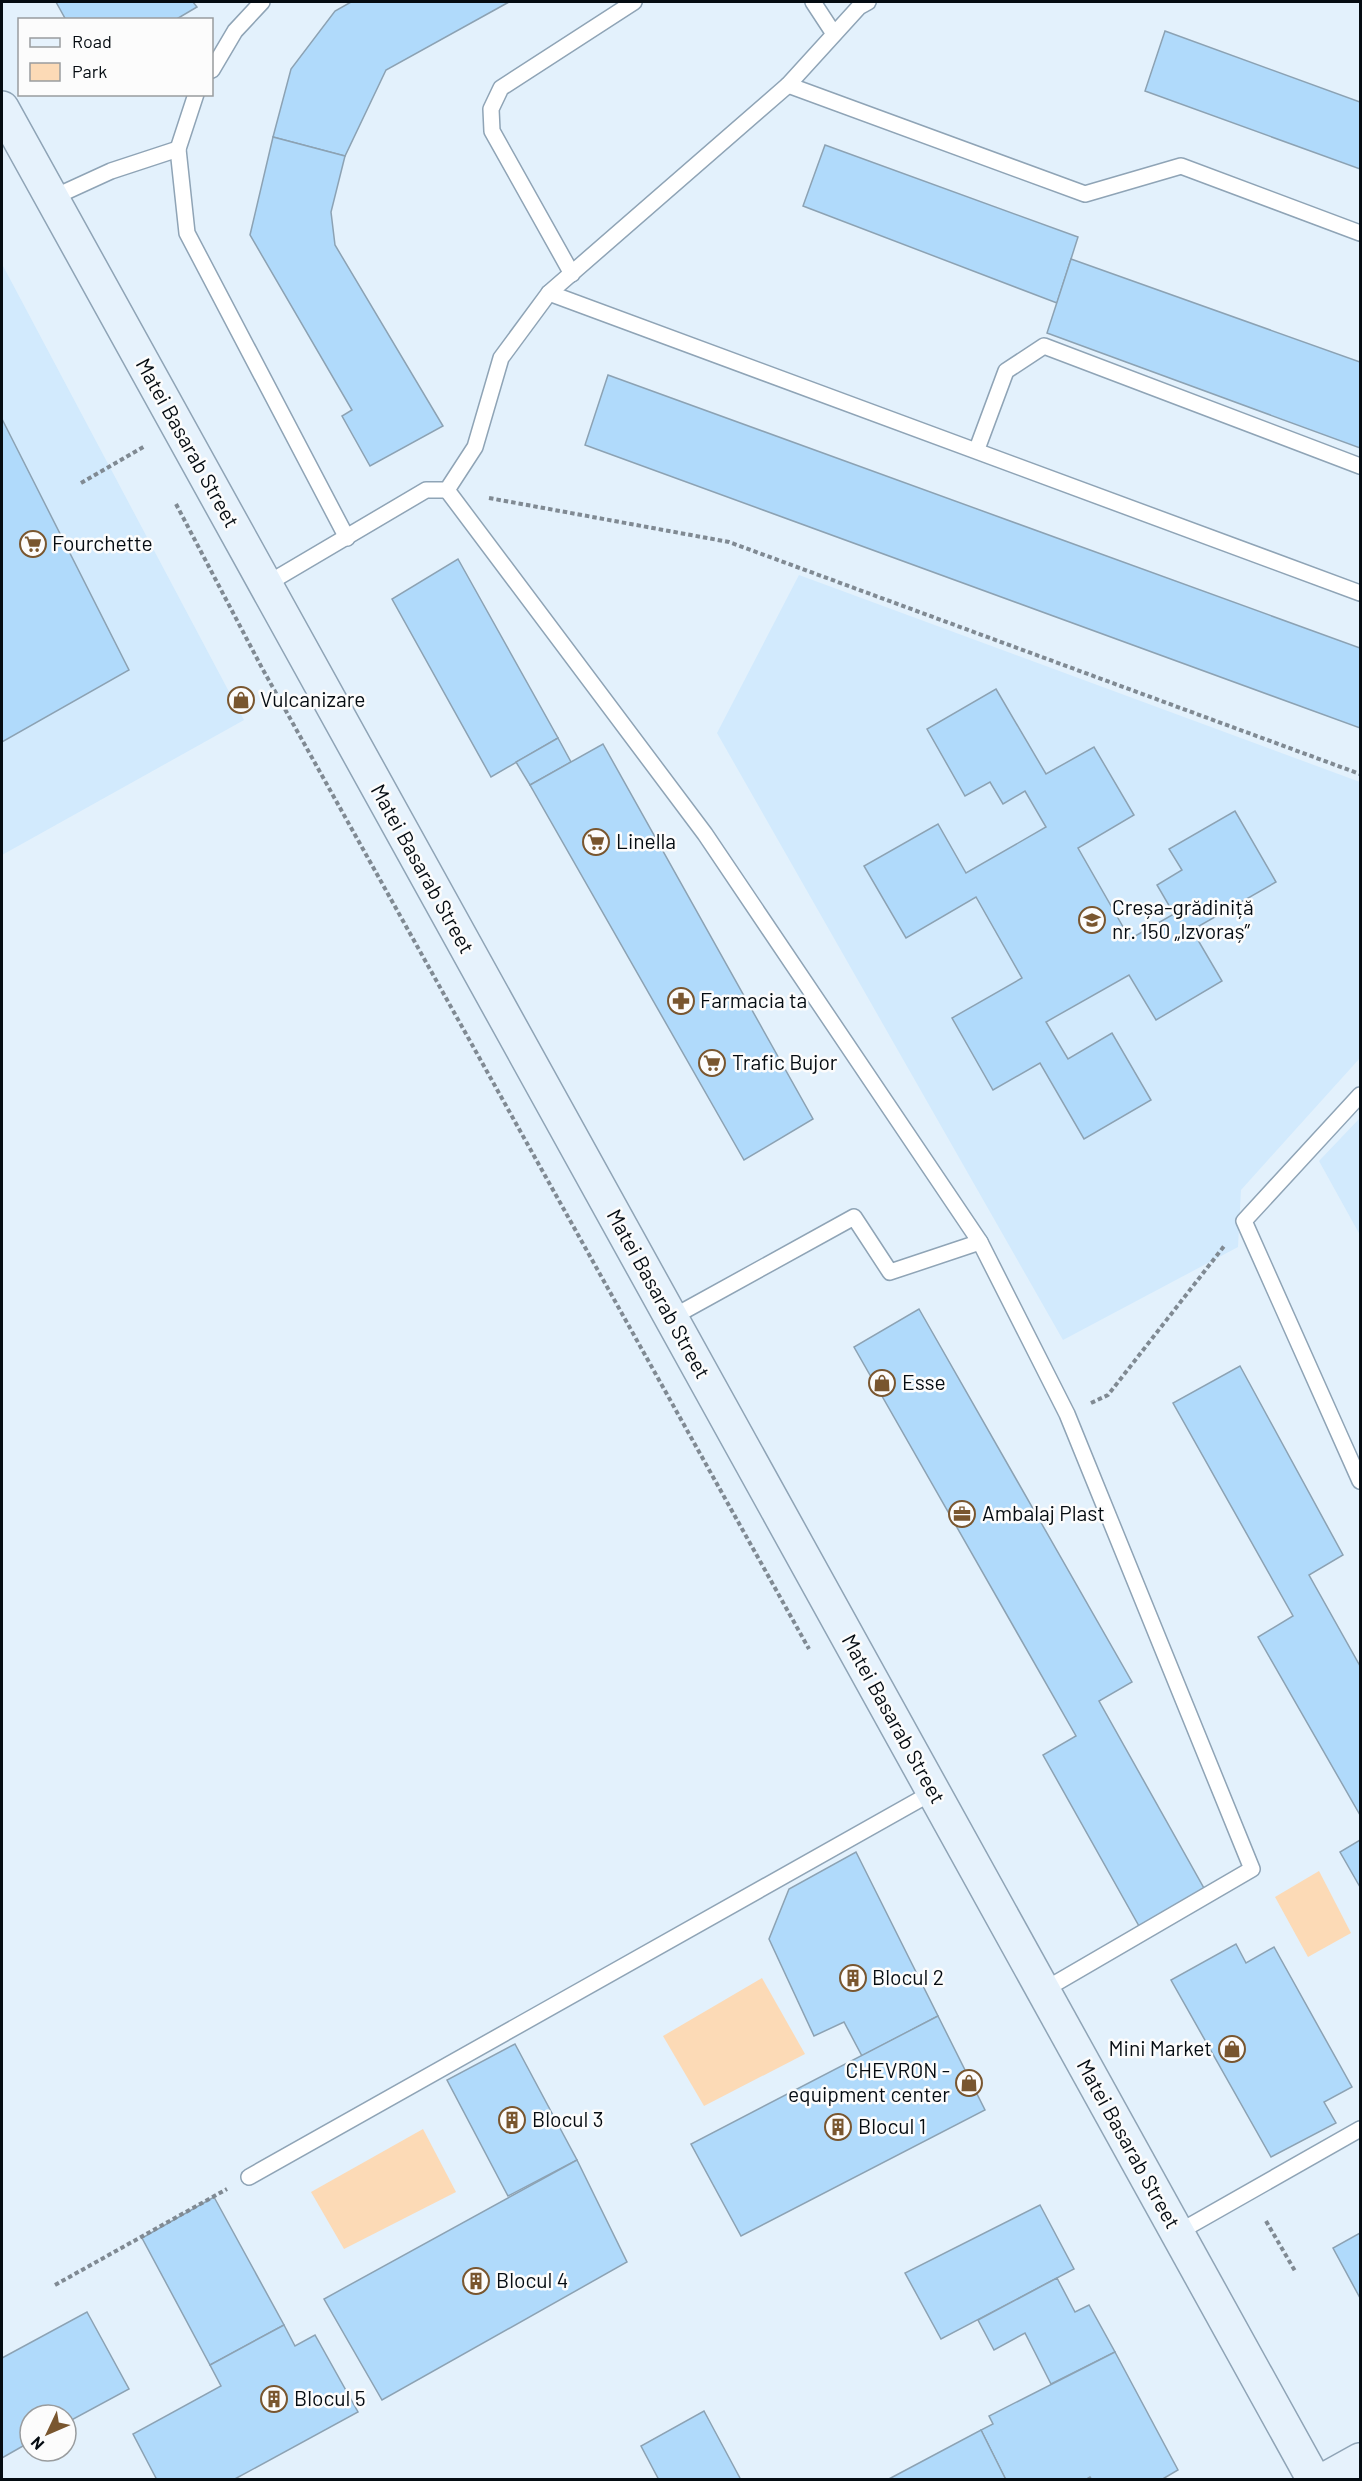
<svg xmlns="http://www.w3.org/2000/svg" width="1362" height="2481" font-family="Barlow,sans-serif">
<rect width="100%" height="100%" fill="#e3f1fc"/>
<g fill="#d2eafd">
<polygon points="2,264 244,720 2,855"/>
<polygon points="799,575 1360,782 1360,1058 1241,1190 1238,1247 1063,1340 717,733"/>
<polygon points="1360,1118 1360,1235 1319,1161"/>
</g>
<g fill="#fcdab6">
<polygon points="1319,1871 1351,1933 1308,1957 1275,1897"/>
<polygon points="762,1978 805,2054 704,2106 663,2036"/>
<polygon points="423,2129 456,2192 344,2249 311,2192"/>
</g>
<g fill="#b0dafb" stroke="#8ca2b3" stroke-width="1.5">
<polygon points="56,2 193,2 197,7 175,20 66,20"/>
<polygon points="351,2 509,2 386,70 345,156 273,137 291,69 335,11"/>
<polygon points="1165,31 1360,102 1360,169 1145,91"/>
<polygon points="273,137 345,156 331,212 335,245 443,426 370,466 342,416 352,410 250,235"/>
<polygon points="825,145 1078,237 1057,303 803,206"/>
<polygon points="1071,259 1360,362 1360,448 1047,333"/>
<polygon points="608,375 1360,648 1360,728 585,445"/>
<polygon points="2,419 129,670 2,742"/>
<polygon points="458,559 558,738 491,777 392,599"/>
<polygon points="996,689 1046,774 1094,747 1134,815 1078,848 1130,939 1174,914 1157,885 1182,870 1169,849 1235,811 1276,882 1192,930 1222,981 1156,1020 1129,975 1046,1022 1068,1059 1112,1033 1151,1100 1084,1139 1040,1063 993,1090 952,1018 1022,978 976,897 906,938 864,866 938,824 966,873 1046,827 1025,791 1003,804 990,782 965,796 927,729"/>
<polygon points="558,738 571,762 530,785 516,762"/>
<polygon points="603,744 813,1119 744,1160 530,785"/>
<polygon points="919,1309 1132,1682 1099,1701 1205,1890 1139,1926 1043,1755 1076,1736 854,1347"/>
<polygon points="1240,1366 1343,1555 1309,1575 1360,1666 1360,1815 1258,1637 1293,1616 1173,1403"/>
<polygon points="1360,1840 1360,1887 1340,1852"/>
<polygon points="856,1852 938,2016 862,2056 844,2022 814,2036 769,1939 789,1889"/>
<polygon points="1236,1944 1246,1963 1274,1947 1352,2087 1324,2102 1336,2123 1271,2157 1171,1980"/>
<polygon points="938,2016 985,2110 741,2236 691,2144"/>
<polygon points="515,2044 577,2160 508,2196 447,2080"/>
<polygon points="577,2160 627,2262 382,2400 324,2299"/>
<polygon points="214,2197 284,2325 210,2365 142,2238"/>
<polygon points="1040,2205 1074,2269 941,2339 905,2273"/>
<polygon points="1360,2233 1360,2298 1333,2248"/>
<polygon points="1057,2278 1075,2312 1089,2305 1115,2352 1051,2384 1025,2333 994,2350 978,2320"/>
<polygon points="87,2312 129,2389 66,2423 66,2415 30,2415 30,2442 2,2458 2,2358"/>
<polygon points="284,2325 295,2346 315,2335 358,2412 233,2480 157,2480 133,2434 221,2386 210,2365"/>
<polygon points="1115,2352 1178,2470 1161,2480 1092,2480 1090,2477 1085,2480 1006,2480 981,2430 993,2424 989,2416"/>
<polygon points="704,2411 741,2480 659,2480 641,2446"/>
<polygon points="981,2430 1006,2480 887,2480"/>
</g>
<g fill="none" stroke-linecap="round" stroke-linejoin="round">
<defs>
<g id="lane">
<polyline points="813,2 834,34"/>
<polyline points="212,70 235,31 262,2"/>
<polyline points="788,85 1085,194 1181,166 1360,233"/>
<polyline points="196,94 178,149 187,233 347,538"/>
<polyline points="52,198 111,171 178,149"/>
<polyline points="572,274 492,131 491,109 501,88 634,2"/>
<polyline points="549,293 1360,593"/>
<polyline points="977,449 1006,371 1044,346 1360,466"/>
<polyline points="447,490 705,834 980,1242 1067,1414 1252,1869 1044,1990"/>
<polyline points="265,585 426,490 447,490 475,447 501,358 549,293 788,85 859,7 868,2"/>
<polyline points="1360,1095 1244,1221 1360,1481"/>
<polyline points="671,1318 854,1217 890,1272 980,1242"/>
<polyline points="249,2177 933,1792"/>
<polyline points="1177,2233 1360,2129"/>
</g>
<g id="secondary">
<polyline points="2,108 1314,2480"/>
<polyline points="1324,2480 1360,2460"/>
</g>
</defs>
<use href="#lane" stroke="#8fa4b6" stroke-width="18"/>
<use href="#secondary" stroke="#8fa4b6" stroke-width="36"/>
<g stroke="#808a93" stroke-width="4" stroke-dasharray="4.5 3" stroke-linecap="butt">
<polyline points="81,483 145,446"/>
<polyline points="489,498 729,542 1360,774"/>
<polyline points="176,504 262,668 809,1649"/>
<polyline points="1091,1403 1108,1395 1225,1245"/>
<polyline points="1266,2221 1295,2271"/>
<polyline points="55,2285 227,2189"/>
</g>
<use href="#lane" stroke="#fff" stroke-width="15"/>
<use href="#secondary" stroke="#e6f2fc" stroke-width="33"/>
</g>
<defs>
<symbol id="supermarket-ring" viewBox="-11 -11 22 22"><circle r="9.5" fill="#fcfcfc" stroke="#79562f" stroke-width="1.5"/><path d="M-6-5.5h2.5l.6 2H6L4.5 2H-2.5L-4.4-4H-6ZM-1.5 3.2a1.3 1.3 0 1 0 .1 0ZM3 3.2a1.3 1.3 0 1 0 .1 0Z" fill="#79562f"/></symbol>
<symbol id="shop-ring" viewBox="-11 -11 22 22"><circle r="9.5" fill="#fcfcfc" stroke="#79562f" stroke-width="1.5"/><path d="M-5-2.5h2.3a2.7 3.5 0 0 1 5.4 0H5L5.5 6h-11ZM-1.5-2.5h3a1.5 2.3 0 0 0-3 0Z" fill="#79562f"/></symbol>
<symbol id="school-ring" viewBox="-11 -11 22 22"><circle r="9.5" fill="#fcfcfc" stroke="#79562f" stroke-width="1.5"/><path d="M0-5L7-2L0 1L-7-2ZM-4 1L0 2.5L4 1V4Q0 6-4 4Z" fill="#79562f"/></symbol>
<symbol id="pharmacy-ring" viewBox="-11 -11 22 22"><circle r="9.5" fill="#fcfcfc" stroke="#79562f" stroke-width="1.5"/><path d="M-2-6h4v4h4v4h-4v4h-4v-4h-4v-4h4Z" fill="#79562f"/></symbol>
<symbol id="office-ring" viewBox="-11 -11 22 22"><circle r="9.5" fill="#fcfcfc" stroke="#79562f" stroke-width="1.5"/><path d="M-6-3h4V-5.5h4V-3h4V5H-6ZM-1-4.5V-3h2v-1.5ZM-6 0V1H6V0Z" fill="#79562f"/></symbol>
<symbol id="building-ring" viewBox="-11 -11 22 22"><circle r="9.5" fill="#fcfcfc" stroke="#79562f" stroke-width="1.5"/><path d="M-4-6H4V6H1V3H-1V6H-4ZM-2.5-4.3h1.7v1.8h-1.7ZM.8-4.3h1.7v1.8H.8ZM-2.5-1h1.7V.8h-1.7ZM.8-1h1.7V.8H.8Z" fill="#79562f"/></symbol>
</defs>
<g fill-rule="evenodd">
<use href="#supermarket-ring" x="18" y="529" width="30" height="30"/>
<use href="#shop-ring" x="226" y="685" width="30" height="30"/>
<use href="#supermarket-ring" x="581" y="827" width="30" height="30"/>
<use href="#school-ring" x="1077" y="905" width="30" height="30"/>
<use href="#pharmacy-ring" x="666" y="986" width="30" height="30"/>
<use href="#supermarket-ring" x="697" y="1048" width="30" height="30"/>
<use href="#shop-ring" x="867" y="1368" width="30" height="30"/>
<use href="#office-ring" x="947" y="1499" width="30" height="30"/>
<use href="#building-ring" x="838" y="1963" width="30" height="30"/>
<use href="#shop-ring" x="1217" y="2034" width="30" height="30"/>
<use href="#shop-ring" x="954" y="2068" width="30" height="30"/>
<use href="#building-ring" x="497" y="2105" width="30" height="30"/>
<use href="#building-ring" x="823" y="2112" width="30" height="30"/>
<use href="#building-ring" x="461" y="2266" width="30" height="30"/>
<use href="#building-ring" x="259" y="2384" width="30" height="30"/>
</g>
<g text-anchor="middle" stroke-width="5" stroke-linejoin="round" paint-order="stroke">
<g font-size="21" fill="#050c12" stroke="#fcfcfc">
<text transform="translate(187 443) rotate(61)" y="7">Matei Basarab Street</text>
<text transform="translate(422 869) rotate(61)" y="7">Matei Basarab Street</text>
<text transform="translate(658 1294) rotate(61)" y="7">Matei Basarab Street</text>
<text transform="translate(893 1719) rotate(61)" y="7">Matei Basarab Street</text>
<text transform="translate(1128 2144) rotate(61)" y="7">Matei Basarab Street</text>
</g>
<g font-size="21" fill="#050c12" stroke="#fcfcfc" text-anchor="start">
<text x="52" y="551">Fourchette</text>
<text x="260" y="707">Vulcanizare</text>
<text x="616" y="849">Linella</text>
<text x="1112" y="915">Creșa-grădiniță<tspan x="1112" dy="24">nr. 150 „Izvoraș”</tspan></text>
<text x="700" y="1008">Farmacia ta</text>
<text x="732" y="1070">Trafic Bujor</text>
<text x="902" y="1390">Esse</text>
<text x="982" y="1521">Ambalaj Plast</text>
<text x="872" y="1985">Blocul 2</text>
<text x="1212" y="2056" text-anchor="end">Mini Market</text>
<text x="950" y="2078" text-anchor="end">CHEVRON -<tspan x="950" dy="24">equipment center</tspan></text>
<text x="532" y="2127">Blocul 3</text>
<text x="858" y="2134">Blocul 1</text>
<text x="496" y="2288">Blocul 4</text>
<text x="294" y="2406">Blocul 5</text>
</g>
</g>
<rect width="1362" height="2481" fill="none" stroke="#050c12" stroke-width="6"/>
<rect x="18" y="18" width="195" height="78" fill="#fcfcfc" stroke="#999c9e" stroke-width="1.5"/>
<rect x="30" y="38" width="30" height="9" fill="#e6f2fc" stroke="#999c9e" stroke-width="1.5"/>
<text x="72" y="48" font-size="18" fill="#050c12">Road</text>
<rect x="30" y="63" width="30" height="18" fill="#fcdab6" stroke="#999c9e" stroke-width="1.5"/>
<text x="72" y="78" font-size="18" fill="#050c12">Park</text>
<g transform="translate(48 2433) rotate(226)"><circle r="28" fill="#fcfcfc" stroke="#999c9e" stroke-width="1.5"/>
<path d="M0-4.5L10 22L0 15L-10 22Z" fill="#79562f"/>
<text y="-9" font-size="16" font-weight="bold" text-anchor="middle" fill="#050c12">N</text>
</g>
</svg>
